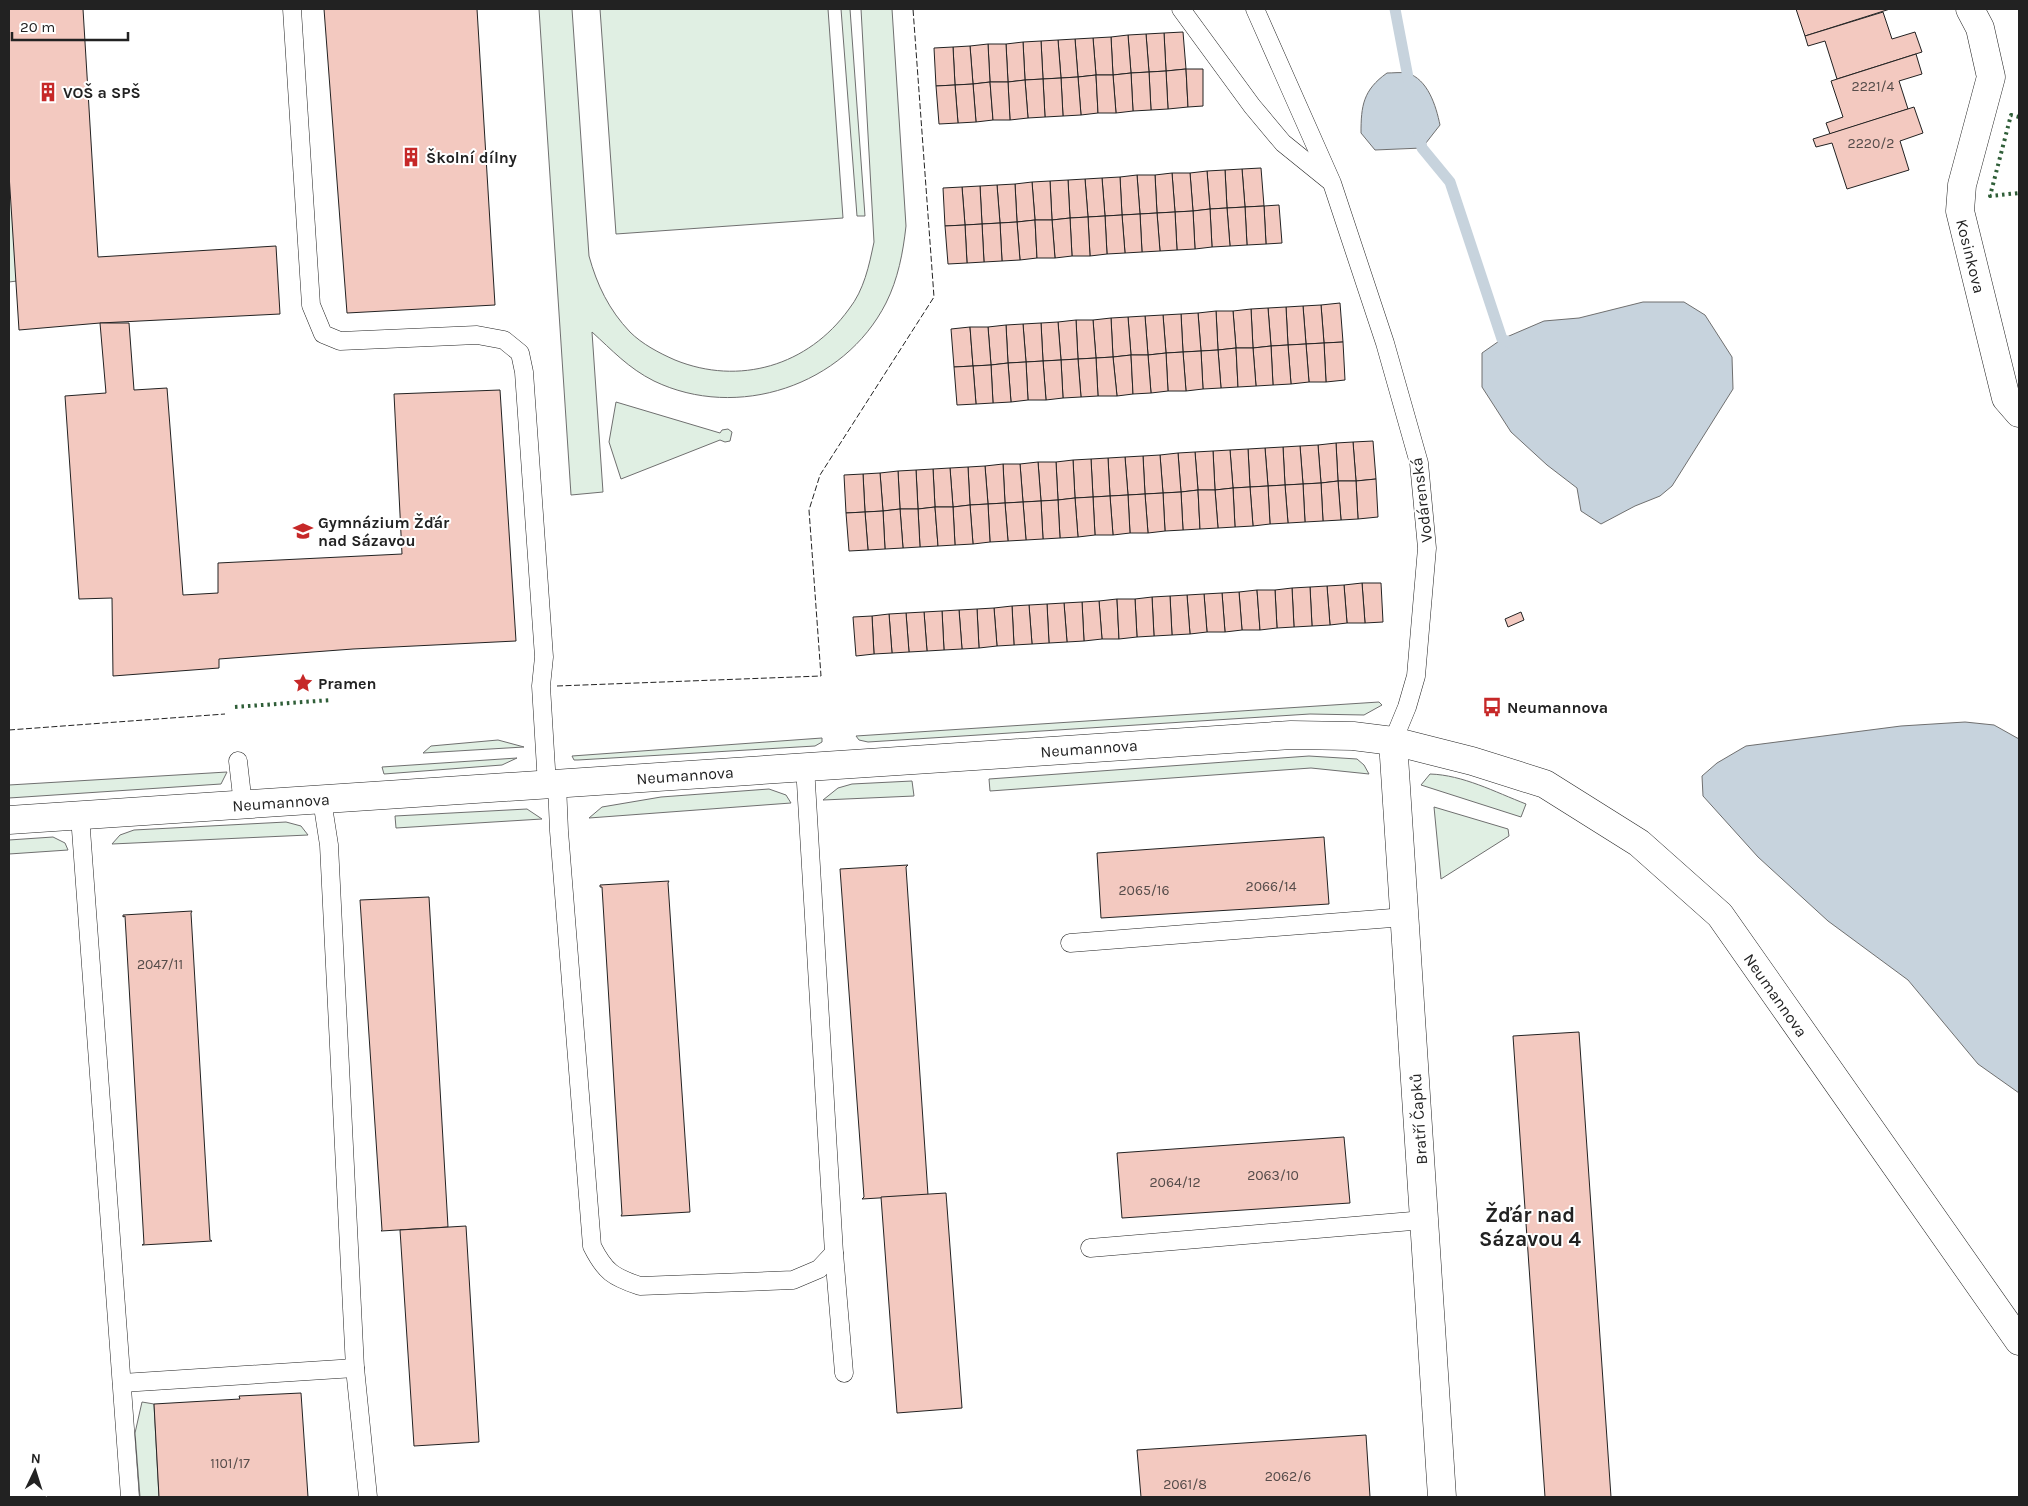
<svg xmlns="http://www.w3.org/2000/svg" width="2028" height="1506" font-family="Karla,sans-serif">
<rect width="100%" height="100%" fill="#fff"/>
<g fill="#e0efe3" stroke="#6f6f6f">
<path d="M539 9H572L589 256C597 285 609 310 630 332 642 344 659 353 675 360 739 386 808 366 849 309 864 290 869 266 874 242L861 9H892L906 226C903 253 898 279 886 303 844 386 737 421 654 381 628 368 612 350 592 332L603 492 571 495Z"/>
<polygon points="600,9 828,9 843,218 616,234"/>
<polygon points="841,9 850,9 865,216 857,216"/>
<polygon points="9,155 17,281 9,282"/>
<polygon points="616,402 720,433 722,430 728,429 732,432 730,441 725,442 720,440 621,479 609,442"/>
<polygon points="1379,702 1382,705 1364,715 1310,714 868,742 859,740 856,736"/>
<polygon points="822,738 822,742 815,746 578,760 574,760 572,756"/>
<polygon points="498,740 524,747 423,753 431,746"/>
<polygon points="1309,756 1357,759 1364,765 1369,774 1311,768 990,791 989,779"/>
<polygon points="517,758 502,765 384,774 382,767"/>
<polygon points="227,772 221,784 9,798 9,785"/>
<path d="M1430 774C1463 775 1495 792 1526 804L1521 817 1421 785Z"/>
<polygon points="912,781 914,796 823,800 838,788 852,784"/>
<polygon points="769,789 786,795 791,803 589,818 602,807 661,797"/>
<polygon points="1434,807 1508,829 1509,836 1441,879"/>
<polygon points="527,809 542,819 396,828 395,816"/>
<polygon points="286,822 301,826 308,835 112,844 120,835 134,830"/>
<polygon points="53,837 65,843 68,850 9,854 9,840"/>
<polygon points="142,1402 154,1404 159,1497 140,1497 135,1433"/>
</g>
<g fill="#c7d3dd" stroke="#6f6f6f">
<path d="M1387 73C1393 73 1401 72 1407 73 1428 79 1436 106 1440 125L1422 148 1375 150 1361 133C1361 106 1363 90 1387 73Z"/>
<polygon points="1643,302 1684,302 1705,315 1732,357 1733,389 1672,486 1660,496 1635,506 1601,524 1581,511 1577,488 1547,465 1511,432 1482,387 1482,353 1502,339 1544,321 1579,318"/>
<polygon points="1965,722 1994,725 2019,739 2019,1093 1978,1064 1908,980 1828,921 1758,857 1703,796 1702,776 1717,763 1746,746 1901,726"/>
</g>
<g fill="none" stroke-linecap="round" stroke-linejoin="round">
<g stroke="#c7d3dd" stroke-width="11">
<polyline points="1395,9 1410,88"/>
<polyline points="1419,133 1422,148 1450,182 1502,339 1515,345"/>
</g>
</g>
<g fill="#f3c9c0" stroke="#222">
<polygon points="9,9 83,9 98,257 276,246 280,314 100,323 19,330 9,174"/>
<polygon points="324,9 477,9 495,305 347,313"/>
<polygon points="1796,9 1890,9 1805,36"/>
<polygon points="1883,12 1892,39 1915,32 1922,52 1837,79 1825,41 1808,46 1805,36"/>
<polygon points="1183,32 1186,69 1166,71 1164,33"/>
<polygon points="1164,33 1166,71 1149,72 1146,34"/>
<polygon points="1146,34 1149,72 1131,73 1128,35"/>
<polygon points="1128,35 1131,73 1113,75 1111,37"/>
<polygon points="1111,37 1113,75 1096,75 1093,38"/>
<polygon points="1093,38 1096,75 1078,77 1075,39"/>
<polygon points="1075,39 1078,77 1061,78 1058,40"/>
<polygon points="1058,40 1061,78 1043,79 1041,41"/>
<polygon points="1041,41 1043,79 1025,80 1023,42"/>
<polygon points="1023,42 1025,80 1008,82 1006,44"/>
<polygon points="988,44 1006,44 1008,82 990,82"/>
<polygon points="988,44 990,82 973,84 970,46"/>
<polygon points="970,46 973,84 955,85 953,47"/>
<polygon points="953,47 955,85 936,86 934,48"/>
<polygon points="1916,54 1922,74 1899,81 1908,109 1830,134 1826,123 1843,117 1831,81"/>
<polygon points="1186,69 1188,107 1168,109 1166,71"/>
<polygon points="1186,69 1203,69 1203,106 1188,107"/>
<polygon points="1166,71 1168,109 1151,110 1149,72"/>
<polygon points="1149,72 1151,110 1133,111 1131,73"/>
<polygon points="1131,73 1133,111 1116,113 1113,75"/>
<polygon points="1096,75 1098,113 1081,115 1078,77"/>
<polygon points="1096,75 1113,75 1116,113 1098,113"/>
<polygon points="1078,77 1081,115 1063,116 1061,78"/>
<polygon points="1061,78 1063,116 1045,117 1043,79"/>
<polygon points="1043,79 1045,117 1028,118 1025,80"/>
<polygon points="1025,80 1028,118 1010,120 1008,82"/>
<polygon points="990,82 993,120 976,122 973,84"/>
<polygon points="990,82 1008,82 1010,120 993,120"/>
<polygon points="973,84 976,122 958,123 955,85"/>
<polygon points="955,85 958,123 939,124 936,86"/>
<polygon points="1914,107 1923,133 1900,141 1909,170 1847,189 1832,143 1816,147 1813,139"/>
<polygon points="1261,168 1264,206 1245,207 1242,169"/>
<polygon points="1242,169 1245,207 1227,208 1225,170"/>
<polygon points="1225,170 1227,208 1210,209 1207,171"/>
<polygon points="1207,171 1210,209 1193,211 1190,173"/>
<polygon points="1172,173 1190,173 1193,211 1175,212"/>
<polygon points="1172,173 1175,212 1157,213 1155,175"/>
<polygon points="1137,175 1155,175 1157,213 1140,214"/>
<polygon points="1137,175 1140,214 1122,215 1120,177"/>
<polygon points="1120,177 1122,215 1105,216 1102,178"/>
<polygon points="1102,178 1105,216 1088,217 1085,179"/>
<polygon points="1085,179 1088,217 1070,218 1068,180"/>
<polygon points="1068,180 1070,218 1052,220 1050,181"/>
<polygon points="1050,181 1052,220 1035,220 1032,182"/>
<polygon points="1032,182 1035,220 1017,222 1015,184"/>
<polygon points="1015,184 1017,222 1000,223 997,185"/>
<polygon points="997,185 1000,223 982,224 980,186"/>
<polygon points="980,186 982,224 965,225 962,187"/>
<polygon points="962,187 965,225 945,226 943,188"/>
<polygon points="1279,205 1282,243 1266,244 1264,206"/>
<polygon points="1264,206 1266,244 1247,245 1245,207"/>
<polygon points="1245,207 1247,245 1230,246 1227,208"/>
<polygon points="1227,208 1230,246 1212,247 1210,209"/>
<polygon points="1210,209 1212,247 1195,249 1193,211"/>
<polygon points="1193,211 1195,249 1177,250 1175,212"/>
<polygon points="1175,212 1177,250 1160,251 1157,213"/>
<polygon points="1157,213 1160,251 1142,252 1140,214"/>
<polygon points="1140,214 1142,252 1125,253 1122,215"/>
<polygon points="1122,215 1125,253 1107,254 1105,216"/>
<polygon points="1105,216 1107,254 1090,256 1088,217"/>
<polygon points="1088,217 1090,256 1072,256 1070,218"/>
<polygon points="1070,218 1072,256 1055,258 1052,220"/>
<polygon points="1035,220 1037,258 1020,260 1017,222"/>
<polygon points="1035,220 1052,220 1055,258 1037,258"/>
<polygon points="1017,222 1020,260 1002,261 1000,223"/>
<polygon points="1000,223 1002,261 984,262 982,224"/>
<polygon points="982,224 984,262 967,263 965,225"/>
<polygon points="965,225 967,263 948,264 945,226"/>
<polygon points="1340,303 1343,342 1324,343 1321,305"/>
<polygon points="1321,305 1324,343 1306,344 1303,306"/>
<polygon points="1303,306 1306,344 1288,345 1286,307"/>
<polygon points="1286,307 1288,345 1271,346 1268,308"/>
<polygon points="1268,308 1271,346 1253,348 1251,309"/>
<polygon points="1251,309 1253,348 1236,348 1233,311"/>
<polygon points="1216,311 1233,311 1236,348 1218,350"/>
<polygon points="1216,311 1218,350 1201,351 1198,313"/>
<polygon points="1198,313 1201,351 1183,352 1181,314"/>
<polygon points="1181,314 1183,352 1166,353 1163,315"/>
<polygon points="1163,315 1166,353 1148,355 1145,316"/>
<polygon points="1145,316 1148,355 1131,355 1128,317"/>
<polygon points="1128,317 1131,355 1113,357 1111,318"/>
<polygon points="1111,318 1113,357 1096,358 1093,320"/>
<polygon points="1076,320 1093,320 1096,358 1078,359"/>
<polygon points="1076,320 1078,359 1061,360 1058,322"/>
<polygon points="1058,322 1061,360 1043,361 1041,323"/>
<polygon points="100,323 129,323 134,390 167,388 183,595 218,593 218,563 402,554 394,394 500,390 516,641 353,649 219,659 219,668 113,676 112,598 79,599 65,396 106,393"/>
<polygon points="1041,323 1043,361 1026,362 1023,324"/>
<polygon points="1023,324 1026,362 1008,363 1006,325"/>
<polygon points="1006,325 1008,363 991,365 988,327"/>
<polygon points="970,327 973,366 954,367 951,329"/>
<polygon points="970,327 988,327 991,365 973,366"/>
<polygon points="1343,342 1345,380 1326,382 1324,343"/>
<polygon points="1324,343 1326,382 1309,382 1306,344"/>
<polygon points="1306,344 1309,382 1291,384 1288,345"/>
<polygon points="1288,345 1291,384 1273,385 1271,346"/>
<polygon points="1271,346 1273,385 1256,386 1253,348"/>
<polygon points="1236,348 1238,387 1221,388 1218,350"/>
<polygon points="1236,348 1253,348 1256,386 1238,387"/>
<polygon points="1218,350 1221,388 1203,389 1201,351"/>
<polygon points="1201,351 1203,389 1186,391 1183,352"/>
<polygon points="1183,352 1186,391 1168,391 1166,353"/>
<polygon points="1166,353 1168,391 1151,393 1148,355"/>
<polygon points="1131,355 1133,394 1117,396 1113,357"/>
<polygon points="1131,355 1148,355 1151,393 1133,394"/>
<polygon points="1113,357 1117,396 1098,396 1096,358"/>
<polygon points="1096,358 1098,396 1081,397 1078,359"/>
<polygon points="1078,359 1081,397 1063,398 1061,360"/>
<polygon points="1061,360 1063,398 1046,400 1043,361"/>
<polygon points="1043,361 1046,400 1028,400 1026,362"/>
<polygon points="1026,362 1028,400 1011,402 1008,363"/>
<polygon points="1008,363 1011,402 993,403 991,365"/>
<polygon points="991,365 993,403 976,404 973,366"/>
<polygon points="973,366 976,404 957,405 954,367"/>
<polygon points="1373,441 1376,479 1356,481 1353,442"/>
<polygon points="1353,442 1356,481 1338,481 1336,443"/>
<polygon points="1336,443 1338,481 1321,483 1318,445"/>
<polygon points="1318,445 1321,483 1303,484 1300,446"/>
<polygon points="1300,446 1303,484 1285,485 1283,447"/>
<polygon points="1283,447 1285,485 1268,486 1265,448"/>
<polygon points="1265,448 1268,486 1250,487 1248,449"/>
<polygon points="1248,449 1250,487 1233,488 1230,450"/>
<polygon points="1230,450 1233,488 1215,490 1213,451"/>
<polygon points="1213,451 1215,490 1198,490 1195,452"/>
<polygon points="1195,452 1198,490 1181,492 1178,453"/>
<polygon points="1178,453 1181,492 1163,493 1160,455"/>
<polygon points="1160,455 1163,493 1145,494 1143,456"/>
<polygon points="1143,456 1145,494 1128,495 1125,457"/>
<polygon points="1125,457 1128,495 1110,496 1108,458"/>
<polygon points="1108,458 1110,496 1093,497 1091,459"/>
<polygon points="1091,459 1093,497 1075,498 1073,460"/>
<polygon points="1073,460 1075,498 1058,500 1056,462"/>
<polygon points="1038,462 1056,462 1058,500 1041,501"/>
<polygon points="1038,462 1041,501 1023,502 1020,464"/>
<polygon points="1003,464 1020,464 1023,502 1005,503"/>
<polygon points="1003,464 1005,503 988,504 985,466"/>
<polygon points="985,466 988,504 970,505 968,467"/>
<polygon points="968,467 970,505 953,507 950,468"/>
<polygon points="950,468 953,507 935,507 933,469"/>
<polygon points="933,469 935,507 918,509 916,470"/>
<polygon points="916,470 918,509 900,509 898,471"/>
<polygon points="898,471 900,509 883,511 880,473"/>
<polygon points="880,473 883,511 865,512 863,474"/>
<polygon points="863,474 865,512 846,513 844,475"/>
<polygon points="1376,479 1378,517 1358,519 1356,481"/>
<polygon points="1338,481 1356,481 1358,519 1341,520"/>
<polygon points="1338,481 1341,520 1323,521 1321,483"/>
<polygon points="1321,483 1323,521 1305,522 1303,484"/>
<polygon points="1303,484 1305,522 1288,523 1285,485"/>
<polygon points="1285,485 1288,523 1270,524 1268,486"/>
<polygon points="1268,486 1270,524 1253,526 1250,487"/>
<polygon points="1250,487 1253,526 1235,527 1233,488"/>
<polygon points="1233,488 1235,527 1218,528 1215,490"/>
<polygon points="1198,490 1200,529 1183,530 1181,492"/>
<polygon points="1198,490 1215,490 1218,528 1200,529"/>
<polygon points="1181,492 1183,530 1165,531 1163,493"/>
<polygon points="1163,493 1165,531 1148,533 1145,494"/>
<polygon points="1145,494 1148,533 1130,533 1128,495"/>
<polygon points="1128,495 1130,533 1113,535 1110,496"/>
<polygon points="1110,496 1113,535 1095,535 1093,497"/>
<polygon points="1093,497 1095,535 1078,537 1075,498"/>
<polygon points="1075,498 1078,537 1060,538 1058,500"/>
<polygon points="1058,500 1060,538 1043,539 1041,501"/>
<polygon points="1041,501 1043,539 1026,540 1023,502"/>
<polygon points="1023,502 1026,540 1008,541 1005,503"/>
<polygon points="1005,503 1008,541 990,542 988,504"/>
<polygon points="988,504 990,542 973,544 970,505"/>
<polygon points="970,505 973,544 955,545 953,507"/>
<polygon points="935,507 938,546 920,547 918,509"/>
<polygon points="935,507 953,507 955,545 938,546"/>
<polygon points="900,509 918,509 920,547 903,548"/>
<polygon points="900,509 903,548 885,549 883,511"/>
<polygon points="883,511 885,549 868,550 865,512"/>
<polygon points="865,512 868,550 849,551 846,513"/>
<polygon points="1362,583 1381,583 1383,622 1365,623"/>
<polygon points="1362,583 1365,623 1347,623 1344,585"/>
<polygon points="1344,585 1347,623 1330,625 1327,586"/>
<polygon points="1327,586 1330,625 1312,626 1310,587"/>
<polygon points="1310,587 1312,626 1294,627 1292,588"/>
<polygon points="1292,588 1294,627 1277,628 1275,590"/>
<polygon points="1257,590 1260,630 1242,630 1239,592"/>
<polygon points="1257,590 1275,590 1277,628 1260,630"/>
<polygon points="1239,592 1242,630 1225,632 1222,593"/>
<polygon points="1222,593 1225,632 1207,632 1204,594"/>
<polygon points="1204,594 1207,632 1190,634 1187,595"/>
<polygon points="1187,595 1190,634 1172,635 1170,596"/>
<polygon points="1170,596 1172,635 1154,636 1152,597"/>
<polygon points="1152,597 1154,636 1137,637 1135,599"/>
<polygon points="1117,599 1119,639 1102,639 1099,601"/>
<polygon points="1117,599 1135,599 1137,637 1119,639"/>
<polygon points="1099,601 1102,639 1084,641 1082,602"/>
<polygon points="1082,602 1084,641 1067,642 1064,603"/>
<polygon points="1064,603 1067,642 1049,643 1047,604"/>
<polygon points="1047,604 1049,643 1032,644 1029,605"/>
<polygon points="1029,605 1032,644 1014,645 1012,606"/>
<polygon points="1012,606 1014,645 997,646 994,608"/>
<polygon points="994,608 997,646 979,648 977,609"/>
<polygon points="977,609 979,648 962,649 959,610"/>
<polygon points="959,610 962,649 944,650 942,611"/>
<polygon points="942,611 944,650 927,651 924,612"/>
<polygon points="924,612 927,651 909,652 906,613"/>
<polygon points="1521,612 1524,620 1508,627 1505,619"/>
<polygon points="906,613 909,652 892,653 889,614"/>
<polygon points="889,614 892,653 874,654 872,616"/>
<polygon points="872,616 874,654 856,656 853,617"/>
<polygon points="1324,837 1329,904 1101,918 1097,853"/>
<polygon points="908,865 906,867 928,1195 862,1199 864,1197 840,869"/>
<polygon points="669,881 668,883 690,1212 621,1216 622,1214 602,887 600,887 600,885"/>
<polygon points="429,897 448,1227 381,1231 382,1230 360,900"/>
<polygon points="192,911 191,913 210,1240 212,1241 142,1245 144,1244 125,916 123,917 123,915"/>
<polygon points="1579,1032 1611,1497 1545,1497 1513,1036"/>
<polygon points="1344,1137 1350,1203 1122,1218 1117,1153"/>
<polygon points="946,1193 962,1408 897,1413 881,1197"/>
<polygon points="466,1226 479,1442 414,1446 400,1230"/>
<polygon points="301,1393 308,1497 159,1497 154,1404 240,1399 239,1396"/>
<polygon points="1366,1435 1370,1497 1141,1497 1137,1450"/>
</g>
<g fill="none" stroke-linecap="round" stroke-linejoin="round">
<defs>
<g id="service">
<polyline points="292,9 311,305 323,334 340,341 477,335 504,340 520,353 524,372 544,657 541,686 547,785"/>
<polyline points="1181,9 1252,106 1283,143 1330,181"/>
<polyline points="1255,9 1332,183 1385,343 1419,463 1427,548 1416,676 1407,707 1393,741"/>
<polyline points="238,761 243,805"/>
<polyline points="805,766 834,1253 844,1373"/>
<path d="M557 784 559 831 592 1246C605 1272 613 1277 640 1286L793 1280 819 1269 834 1253"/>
<polyline points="322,800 329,845 355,1368 368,1497"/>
<polyline points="80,816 130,1497"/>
<polyline points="1070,943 1405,917"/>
<polyline points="1090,1248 1424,1220"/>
<polyline points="122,1383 355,1368"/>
</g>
<g id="minor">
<polyline points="1970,9 1980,28 1991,77 1962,185 1960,211 2006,398 2019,413"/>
<polyline points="1393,741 1442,1497"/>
<polyline points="9,820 1291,735 1353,736 1393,741 1472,761 1545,784 1639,843 1720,915 2019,1341"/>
</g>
</defs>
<use href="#service" stroke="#222" stroke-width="19"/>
<use href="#minor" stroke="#222" stroke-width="29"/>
<use href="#service" stroke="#fff" stroke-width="18"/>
<use href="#minor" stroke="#fff" stroke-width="28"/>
<g stroke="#2f5e38" stroke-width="4" stroke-dasharray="2.5 4" stroke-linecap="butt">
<polyline points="2019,117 2011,115 1990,196 2019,193"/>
<polyline points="235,707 331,700"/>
</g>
<g stroke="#222" stroke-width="1" stroke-dasharray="6 2.5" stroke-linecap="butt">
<polyline points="557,686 821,676 809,510 820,475 934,297 913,9"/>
<polyline points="9,730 225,714"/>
</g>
</g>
<defs>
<symbol id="building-bare" viewBox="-9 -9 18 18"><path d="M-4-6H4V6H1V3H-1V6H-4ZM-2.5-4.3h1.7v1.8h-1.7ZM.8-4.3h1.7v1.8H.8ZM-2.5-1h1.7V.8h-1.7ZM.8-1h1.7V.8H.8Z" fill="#c62828" stroke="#fff" stroke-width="2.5" paint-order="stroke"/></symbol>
<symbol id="school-bare" viewBox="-9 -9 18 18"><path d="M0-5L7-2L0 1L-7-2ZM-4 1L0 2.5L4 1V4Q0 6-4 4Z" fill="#c62828" stroke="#fff" stroke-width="2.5" paint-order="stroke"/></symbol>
<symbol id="sight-bare" viewBox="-9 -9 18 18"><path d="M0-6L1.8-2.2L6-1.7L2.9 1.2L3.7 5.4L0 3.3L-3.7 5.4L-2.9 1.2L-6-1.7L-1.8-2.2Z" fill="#c62828" stroke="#fff" stroke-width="2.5" paint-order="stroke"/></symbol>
<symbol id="bus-bare" viewBox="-9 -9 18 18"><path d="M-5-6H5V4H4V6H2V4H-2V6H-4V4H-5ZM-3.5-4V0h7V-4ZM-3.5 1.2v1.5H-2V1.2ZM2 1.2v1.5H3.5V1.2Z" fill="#c62828" stroke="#fff" stroke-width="2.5" paint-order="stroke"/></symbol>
</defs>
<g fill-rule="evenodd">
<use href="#building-bare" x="34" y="78" width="28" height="28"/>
<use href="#building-bare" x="397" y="143" width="28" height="28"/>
<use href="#school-bare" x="289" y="517" width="28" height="28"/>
<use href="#sight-bare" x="289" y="669" width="28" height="28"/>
<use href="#bus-bare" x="1478" y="693" width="28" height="28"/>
</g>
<g text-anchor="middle" stroke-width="4" stroke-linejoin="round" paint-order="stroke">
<g font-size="14" fill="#564c4a">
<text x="1873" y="91">2221/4</text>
<text x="1871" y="148">2220/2</text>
<text x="1271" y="891">2066/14</text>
<text x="1144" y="895">2065/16</text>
<text x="160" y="969">2047/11</text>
<text x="1273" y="1180">2063/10</text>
<text x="1175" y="1187">2064/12</text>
<text x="230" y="1468">1101/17</text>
<text x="1288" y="1481">2062/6</text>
<text x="1185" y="1489">2061/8</text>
</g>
<g font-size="16" font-weight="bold" fill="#222" stroke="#fff" text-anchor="start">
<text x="63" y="98">VOŠ a SPŠ</text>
<text x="426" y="163">Školní dílny</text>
<text x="318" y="528">Gymnázium Žďár<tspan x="318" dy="18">nad Sázavou</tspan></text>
<text x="318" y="689">Pramen</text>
<text x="1507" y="713">Neumannova</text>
</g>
<g font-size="16" fill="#222" stroke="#fff">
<text transform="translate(1971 256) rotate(76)" y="6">Kosinkova</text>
<text transform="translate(1421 500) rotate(-97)" y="6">Vodárenská</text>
<text transform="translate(1089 748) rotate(-4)" y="6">Neumannova</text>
<text transform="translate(685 775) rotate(-4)" y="6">Neumannova</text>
<text transform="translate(281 802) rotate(-4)" y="6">Neumannova</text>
<text transform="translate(1776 995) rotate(55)" y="6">Neumannova</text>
<text transform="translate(1418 1119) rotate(-94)" y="6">Bratří Čapků</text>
</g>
<g font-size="21" font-weight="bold" fill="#222" stroke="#fff">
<text x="1530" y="1222">Žďár nad<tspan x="1530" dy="24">Sázavou 4</tspan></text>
</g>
</g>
<rect width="2028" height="1506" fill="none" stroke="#222222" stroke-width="20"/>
<g transform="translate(35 1471) rotate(4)" stroke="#ffffff" stroke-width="4" paint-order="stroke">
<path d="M0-4L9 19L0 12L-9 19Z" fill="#222222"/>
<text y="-8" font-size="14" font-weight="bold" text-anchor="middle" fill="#222222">N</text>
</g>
<path d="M12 32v8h116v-8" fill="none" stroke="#222222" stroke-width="2.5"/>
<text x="20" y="32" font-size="15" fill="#222222" stroke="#ffffff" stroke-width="4" paint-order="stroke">20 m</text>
</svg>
